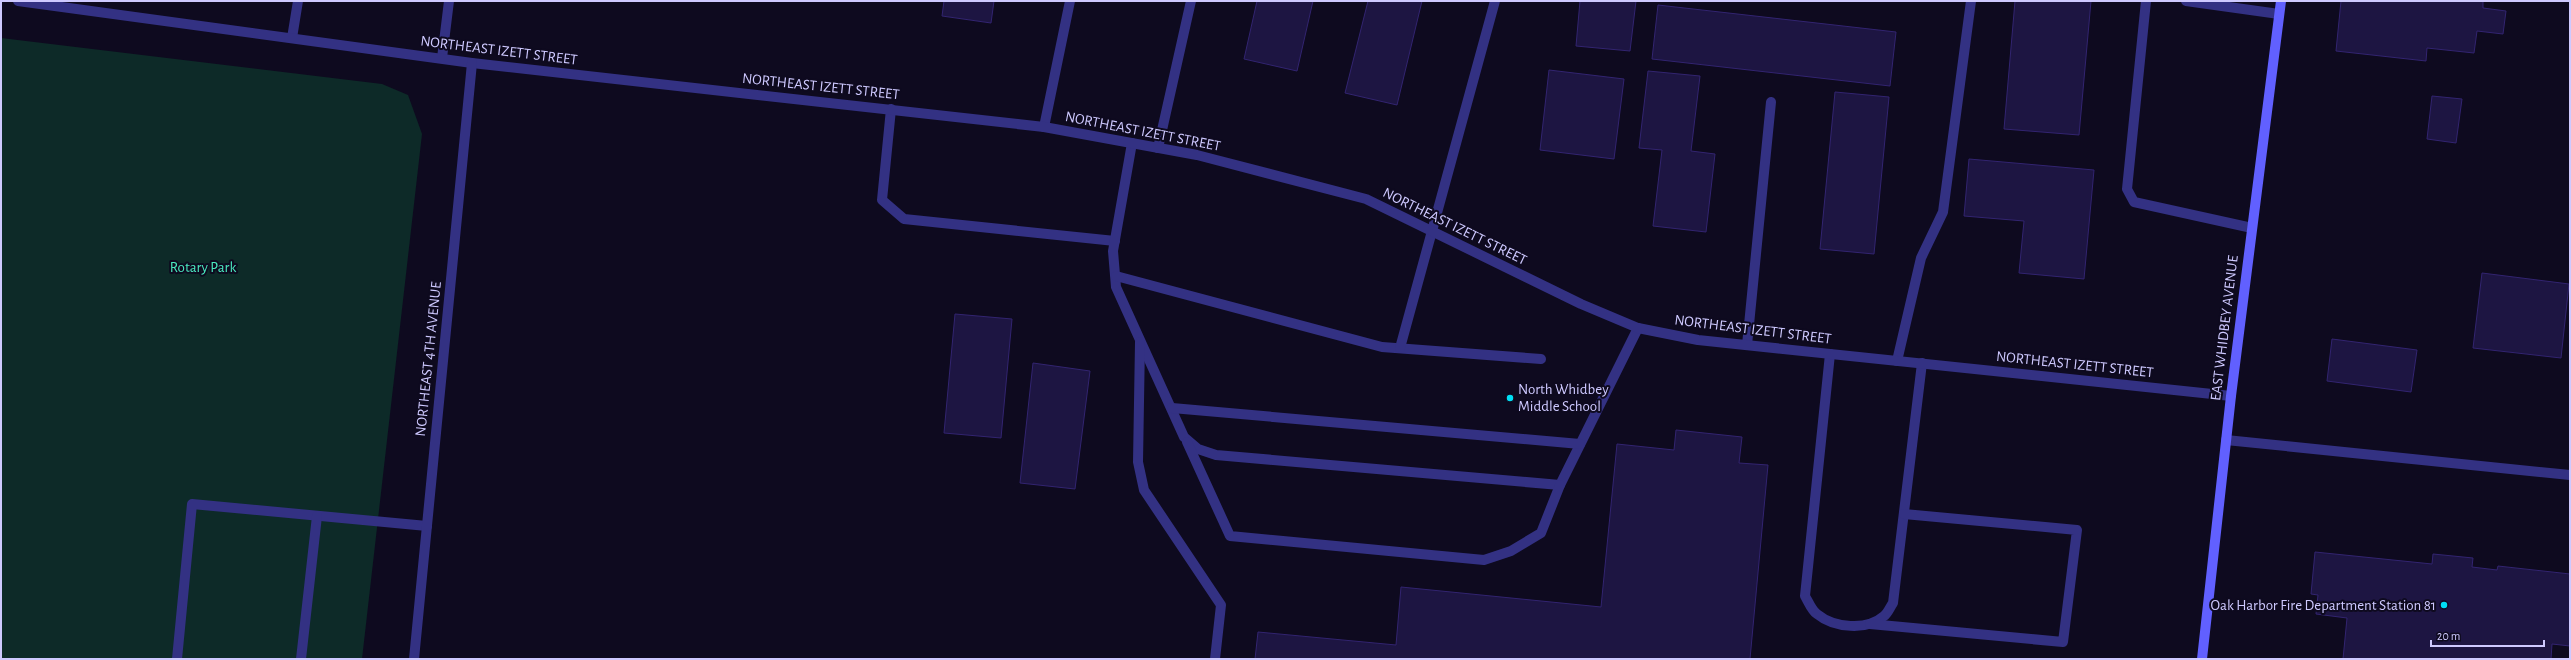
<svg xmlns="http://www.w3.org/2000/svg" width="2571" height="660" font-family="'Alegreya Sans',sans-serif">
<rect width="100%" height="100%" fill="#0e0a1f"/>
<polygon fill="#0d2a28" points="1,38 382,84 408,95 422,134 362,659 1,659"/>
<g fill="#1d1542" stroke="#322470">
<polygon points="944,1 994,1 991,23 942,16"/>
<polygon points="1257,1 1313,1 1297,71 1244,59"/>
<polygon points="1368,1 1422,1 1397,105 1345,93"/>
<polygon points="1580,1 1636,1 1630,51 1576,46"/>
<polygon points="2015,1 2091,1 2079,135 2004,129"/>
<polygon points="2341,1 2483,1 2483,8 2506,11 2503,34 2477,31 2474,53 2427,48 2426,61 2336,51"/>
<polygon points="1658,5 1896,32 1890,86 1652,59"/>
<polygon points="1549,70 1624,79 1614,159 1540,150"/>
<polygon points="1648,71 1700,76 1691,151 1715,154 1706,232 1653,226 1662,150 1639,148"/>
<polygon points="1835,92 1889,97 1874,254 1820,249"/>
<polygon points="2432,96 2462,99 2456,143 2427,139"/>
<polygon points="1969,159 2094,170 2084,279 2019,273 2024,221 1964,216"/>
<polygon points="2482,273 2569,284 2561,358 2473,348"/>
<polygon points="955,314 1012,319 1001,438 944,433"/>
<polygon points="2332,339 2417,350 2411,392 2327,381"/>
<polygon points="1033,363 1090,371 1075,489 1020,483"/>
<polygon points="1676,430 1742,437 1739,463 1768,465 1750,659 1255,659 1258,632 1396,645 1401,587 1601,607 1617,444 1674,450"/>
<polygon points="2315,552 2432,564 2433,554 2473,558 2472,567 2497,570 2498,566 2570,574 2570,646 2552,644 2551,659 2343,659 2347,618 2316,614 2318,595 2311,594"/>
</g>
<g fill="none" stroke-linecap="round" stroke-linejoin="round">
<g stroke="#333183" stroke-width="10">
<polyline points="2146,1 2127,189 2134,202 2252,228"/>
<polyline points="2186,1 2279,14"/>
<polyline points="292,38 298,1"/>
<polyline points="442,58 449,1"/>
<polyline points="891,109 882,200 904,219 1115,241"/>
<polyline points="1044,127 1070,1"/>
<polyline points="1132,143 1113,251 1116,287 1184,437 1198,449 1216,455 1560,485 1638,328"/>
<polyline points="1158,148 1191,1"/>
<polyline points="1116,276 1382,347 1541,359"/>
<polyline points="1140,342 1138,462 1144,490 1221,605 1215,659"/>
<polyline points="1747,345 1771,102"/>
<polyline points="1400,348 1495,1"/>
<path d="M1830 354 1805 596C1808 601 1812 611 1817 614 1834 628 1867 631 1884 616 1888 613 1890 607 1893 603L1922 363"/>
<polyline points="1897,361 1921,258 1943,212 1971,1"/>
<polyline points="1172,408 1580,444"/>
<polyline points="2226,440 2570,475"/>
<polyline points="1187,442 1230,536 1484,560 1511,551 1541,533 1560,485"/>
<polyline points="1870,624 2063,642 2077,530 1904,514"/>
<polyline points="177,659 192,504 427,526"/>
<polyline points="301,659 317,516"/>
</g>
<g stroke="#333183" stroke-width="10">
<polyline points="18,1 472,63 1044,127 1197,155 1366,199 1581,304 1638,328 1698,340 2231,396"/>
<polyline points="414,659 472,63"/>
</g>
<polyline stroke="#6160ff" stroke-width="10" points="2202,659 2231,396 2281,1"/>
</g>
<g fill="#00dff4" stroke="#0e0a1f" stroke-width="1.5">
<circle cx="1510" cy="398" r="4"/>
<circle cx="2444" cy="605" r="4"/>
</g>
<g text-anchor="middle" stroke-width="4" stroke-linejoin="round" paint-order="stroke">
<g font-size="15" fill="#cec9ff" stroke="#0e0a1f">
<text transform="translate(499 50) rotate(7)" y="5">NORTHEAST IZETT STREET</text>
<text transform="translate(821 86) rotate(6)" y="5">NORTHEAST IZETT STREET</text>
<text transform="translate(1143 131) rotate(11)" y="5">NORTHEAST IZETT STREET</text>
<text transform="translate(1455 226) rotate(26)" y="5">NORTHEAST IZETT STREET</text>
<text transform="translate(2224 328) rotate(-83)" y="5">EAST WHIDBEY AVENUE</text>
<text transform="translate(1753 329) rotate(7)" y="5">NORTHEAST IZETT STREET</text>
<text transform="translate(428 359) rotate(-84)" y="5">NORTHEAST 4TH AVENUE</text>
<text transform="translate(2075 364) rotate(6)" y="5">NORTHEAST IZETT STREET</text>
</g>
<g font-size="15" fill="#4ae9bf" stroke="#0e0a1f">
<text x="203" y="272">Rotary Park</text>
</g>
<g font-size="15" fill="#cec9ff" stroke="#0e0a1f" text-anchor="start">
<text x="1518" y="394">North Whidbey<tspan x="1518" dy="17">Middle School</tspan></text>
<text x="2436" y="610" text-anchor="end">Oak Harbor Fire Department Station 81</text>
</g>
</g>
<rect width="2571" height="660" fill="none" stroke="#cec9ff" stroke-width="4"/>
<path d="M2431 640v6h113v-6" fill="none" stroke="#cec9ff" stroke-width="2"/>
<text x="2437" y="640" font-size="12" fill="#cec9ff" stroke="#0e0a1f" stroke-width="3" paint-order="stroke">20 m</text>
</svg>
